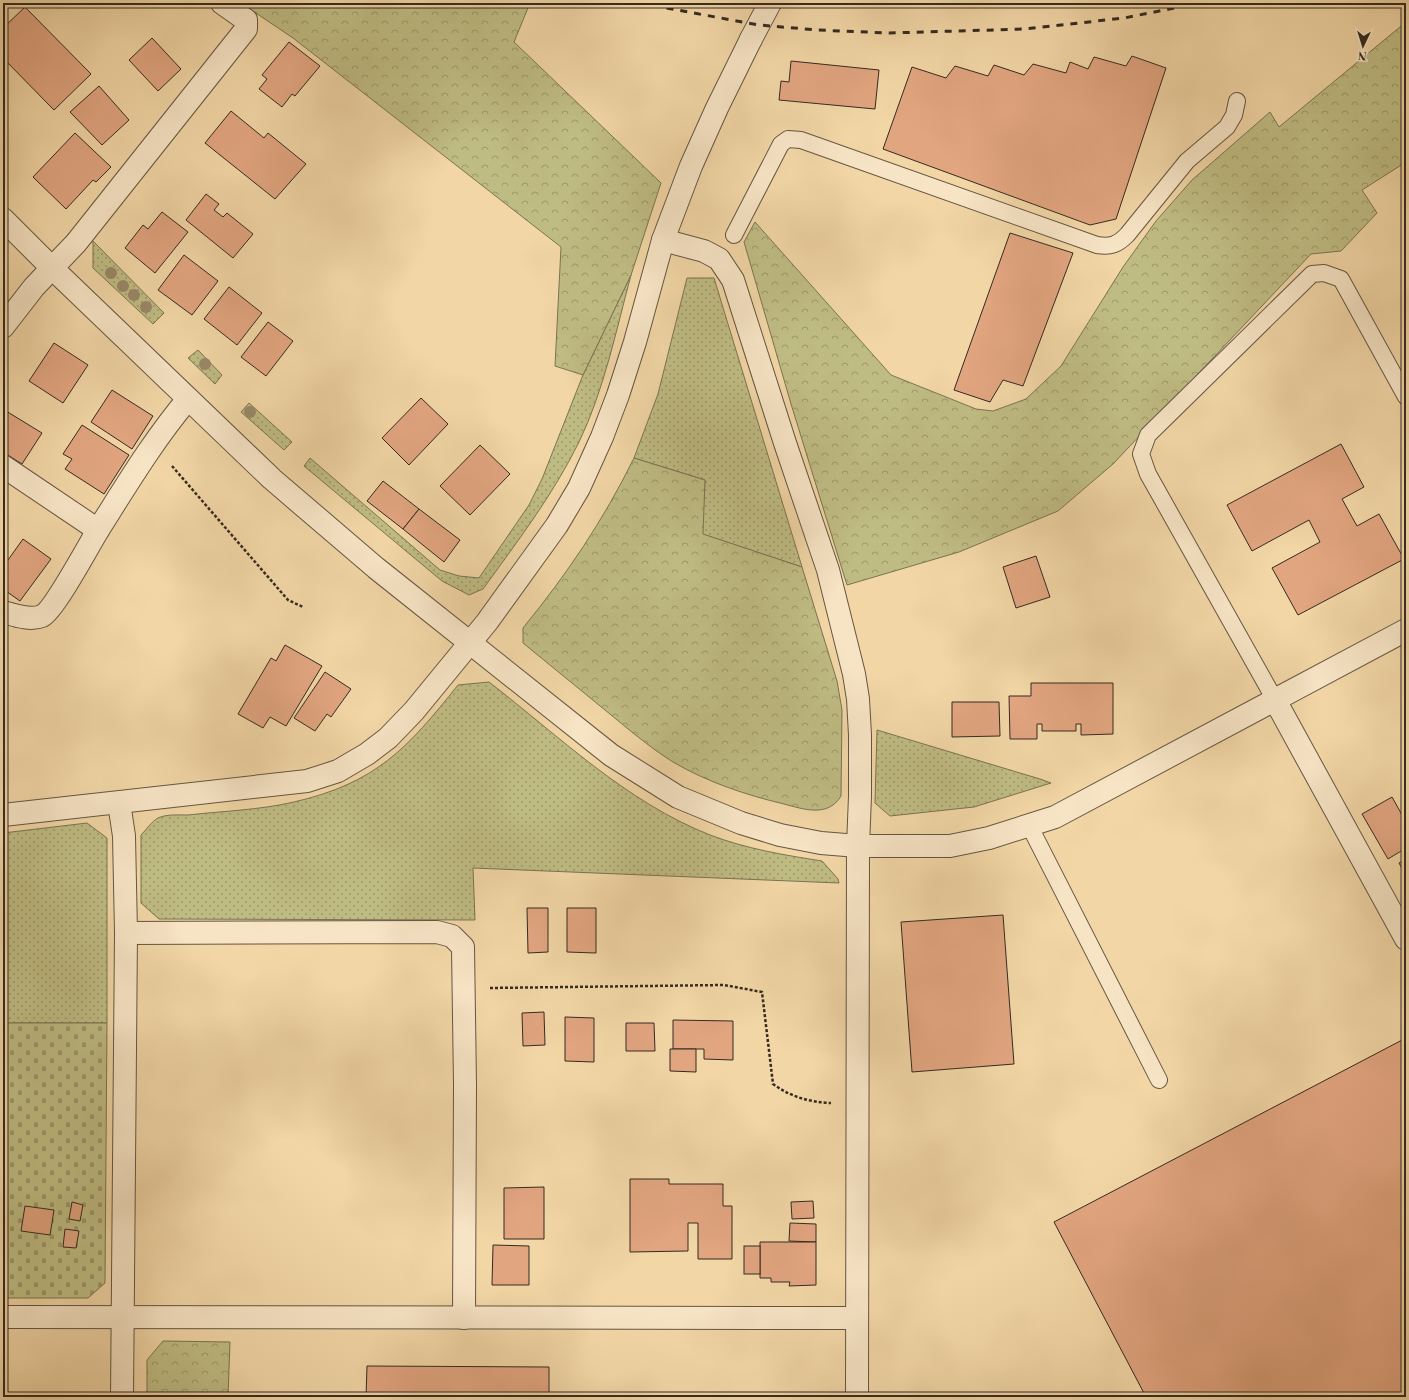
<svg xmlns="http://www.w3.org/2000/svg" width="1409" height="1400" font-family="'Libre Bodoni',serif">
<defs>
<pattern id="grass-dots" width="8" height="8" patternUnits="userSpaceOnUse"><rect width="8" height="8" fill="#bfbc83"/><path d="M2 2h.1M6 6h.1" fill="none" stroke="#9c996b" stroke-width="1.8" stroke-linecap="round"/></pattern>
<pattern id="forest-crowns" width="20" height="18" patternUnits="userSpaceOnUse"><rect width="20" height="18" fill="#bfbc83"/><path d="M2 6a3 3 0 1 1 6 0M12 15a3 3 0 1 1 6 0" fill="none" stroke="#9c996b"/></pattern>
<pattern id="cemetery-stones" width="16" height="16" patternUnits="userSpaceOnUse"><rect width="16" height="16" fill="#bfbc83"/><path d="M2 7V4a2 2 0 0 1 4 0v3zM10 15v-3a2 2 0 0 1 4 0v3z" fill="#9c996b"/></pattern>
</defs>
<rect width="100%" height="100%" fill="#f2d6a6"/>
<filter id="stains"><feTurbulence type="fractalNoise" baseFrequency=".005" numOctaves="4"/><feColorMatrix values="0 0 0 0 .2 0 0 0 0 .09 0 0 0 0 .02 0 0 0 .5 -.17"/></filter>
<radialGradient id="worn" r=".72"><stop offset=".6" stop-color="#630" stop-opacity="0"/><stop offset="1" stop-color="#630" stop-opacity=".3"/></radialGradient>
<g fill="url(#grass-dots)" stroke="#7a7452">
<polygon points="93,241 164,313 153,324 93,268"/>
<path d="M631 275C616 331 604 390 579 442 553 495 517 542 483 589L469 595 442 581 304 466 310 458 440 570 459 576 479 578 529 505 542 479 583 375Z"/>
<polygon points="687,278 714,278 802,567 702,534 705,480 634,458 658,394"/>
<polygon points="198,350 222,375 215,384 188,358"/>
<polygon points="249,403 292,442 284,450 241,412"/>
<path d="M489 682C559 736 626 802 710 835 747 849 784 855 822 861L838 879 839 883 473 868 475 920 159 919 141 903V835C146 830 152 821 158 818 166 814 180 815 188 815 223 811 260 810 294 802 376 783 407 749 458 685Z"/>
<polygon points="877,730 1040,779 1051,783 974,807 890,816 875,803"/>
<polygon points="87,823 107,838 107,1023 3,1023 3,833"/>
</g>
<g fill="url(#forest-crowns)" stroke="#7a7452">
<polygon points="241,3 530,3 514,42 661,183 631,275 583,375 555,366 561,247 293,38"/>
<polygon points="1406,22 1406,162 1362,190 1377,213 1341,251 1311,254 1113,464 1058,511 959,552 847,585 791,404 744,242 755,222 891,375 976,409 993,411 1026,399 1061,366 1123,267 1156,221 1192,180 1270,112 1279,127"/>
<path d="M634 458 705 480 703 534 802 567 837 681 842 710 841 796C828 818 803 809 784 804 746 795 707 782 673 762 649 747 627 728 605 710 578 688 550 665 523 643V628C567 574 603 521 634 458Z"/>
<polygon points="163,1341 230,1342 228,1397 147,1397 147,1360"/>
</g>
<polygon fill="url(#cemetery-stones)" stroke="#7a7452" points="3,1023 107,1023 105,1283 88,1298 3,1298"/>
<g fill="#e1a580" stroke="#352b21">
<polygon points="25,7 91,74 54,110 3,58 3,28"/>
<polygon points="152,38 181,69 158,91 129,60"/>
<polygon points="289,42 320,66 295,96 292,94 282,107 259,89 267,79 262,75"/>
<polygon points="1132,56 1166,68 1116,219 1090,225 883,149 912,67 946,78 955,66 988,76 994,65 1024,75 1033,64 1066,73 1070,62 1088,69 1094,57 1126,66"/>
<polygon points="791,61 879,70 875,109 779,100 781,81 789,82"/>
<polygon points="99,86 129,120 102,145 70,112"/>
<polygon points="231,111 264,138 268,133 306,164 275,199 205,143"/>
<polygon points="75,133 111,167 96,182 93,180 66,209 33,177"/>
<polygon points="206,194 219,204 214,210 223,217 227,213 253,234 233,258 186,220"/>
<polygon points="162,212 188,232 155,273 125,248 143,225 148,229"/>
<polygon points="1010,233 1073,253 1023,386 1003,380 990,402 954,390"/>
<polygon points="184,255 218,281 192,315 158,290"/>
<polygon points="229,287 262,313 237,345 204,319"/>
<polygon points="268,322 293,341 266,376 241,357"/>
<polygon points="54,343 88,365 63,403 29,381"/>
<polygon points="112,390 153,416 132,449 91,422"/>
<polygon points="421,398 448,424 409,465 382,438"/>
<polygon points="6,411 42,433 22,464 3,452 3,415"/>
<polygon points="82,425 129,455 104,494 65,469 72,459 63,454"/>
<polygon points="1341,444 1364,487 1342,499 1357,526 1379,514 1404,559 1298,615 1272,568 1320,542 1309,520 1252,551 1227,505"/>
<polygon points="480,445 510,474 470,515 440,486"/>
<polygon points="383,481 419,509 403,529 367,501"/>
<polygon points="419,509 460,540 444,562 403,529"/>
<polygon points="23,539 51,559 20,601 3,589 3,567"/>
<polygon points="1036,556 1050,597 1016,608 1003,567"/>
<polygon points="285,645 322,666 286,726 270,717 263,728 238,714 271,658 276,661"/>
<polygon points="325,672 351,689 331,717 327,714 315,731 294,718"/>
<polygon points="1031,683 1113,683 1113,734 1081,735 1081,724 1076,724 1076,731 1042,731 1042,724 1037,724 1037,739 1010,739 1009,696 1031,696"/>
<polygon points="952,702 999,702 1000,736 952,737"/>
<polygon points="1392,797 1406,822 1406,848 1388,859 1362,814"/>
<polygon points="1406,859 1406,876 1399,863"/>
<polygon points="527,908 548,908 548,952 528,953"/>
<polygon points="567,908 596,908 596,953 567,952"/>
<polygon points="1003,915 1014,1064 912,1072 901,922"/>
<polygon points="544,1012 545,1045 523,1046 522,1013"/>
<polygon points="565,1017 594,1018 594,1062 565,1061"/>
<polygon points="673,1020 733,1021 733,1060 704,1059 704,1049 673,1049"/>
<polygon points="626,1023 654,1023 655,1051 626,1051"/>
<polygon points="1406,1038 1406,1397 1146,1397 1054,1222"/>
<polygon points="670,1049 696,1049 696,1072 670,1071"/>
<polygon points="630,1179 669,1179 669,1184 723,1184 723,1206 732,1206 732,1259 698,1259 698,1223 688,1223 688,1251 630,1252"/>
<polygon points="544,1187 544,1239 504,1239 504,1188"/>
<polygon points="813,1201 814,1218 792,1219 791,1202"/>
<polygon points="72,1202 83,1205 80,1221 69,1219"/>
<polygon points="25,1206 54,1210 50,1235 21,1231"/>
<polygon points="790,1223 816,1224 816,1242 789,1241"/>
<polygon points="65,1229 79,1231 76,1248 63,1247"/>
<polygon points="760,1242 816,1242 816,1285 789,1286 790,1282 771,1282 771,1278 760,1278"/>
<polygon points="493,1245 529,1246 529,1285 492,1285"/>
<rect x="744" y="1246" width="16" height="28"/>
<polygon points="367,1366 549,1367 549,1397 366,1397"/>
</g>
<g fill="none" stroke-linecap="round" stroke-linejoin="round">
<defs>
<g id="service">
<path d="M734 235 781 144 788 139 801 140 1097 245C1111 247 1117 245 1127 235L1187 161 1227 127 1234 115 1237 101"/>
<polyline points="1275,700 1148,474 1141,454 1148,435 1312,274 1324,273 1341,279 1406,397"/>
<polyline points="1029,825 1159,1080"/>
</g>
<g id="minor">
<polyline points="751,39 770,3"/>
<polyline points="663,240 704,251 719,259 733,280 785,443 828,570 854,674 858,699 860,735 860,796 858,846"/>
<polyline points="3,327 34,287 76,243 246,29 246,20 222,3"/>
<polyline points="3,466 98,530"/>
<path d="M3 612C14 615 30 621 42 616 54 610 89 545 98 530 126 486 154 439 188 399"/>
<polyline points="126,933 437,932 452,936 463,947 465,1085 464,1318"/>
</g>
<g id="tertiary">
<polyline points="3,219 52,268 272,479 376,568 611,755 678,797 741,823 780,835 821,843 858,846 950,846 989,838 1055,817 1406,630"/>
<polyline points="1275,700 1406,939"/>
<polyline points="119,803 124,836 126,933 122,1397"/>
<polyline points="3,815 307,781 338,771 367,754 388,738 414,711 487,622 557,525 579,488 602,437 618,395 635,342 663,240 691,166 717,108 751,39"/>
<polyline points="3,1317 857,1318"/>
<polyline points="857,1397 858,846"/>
</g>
</defs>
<use href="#service" stroke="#645642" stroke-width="18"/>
<use href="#minor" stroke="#645642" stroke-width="24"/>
<use href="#tertiary" stroke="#645642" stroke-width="24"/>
<g stroke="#352b21" stroke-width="2.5" stroke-dasharray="3 2" stroke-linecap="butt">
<polyline points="172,466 288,600 303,607"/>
<path d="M490 988 724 985 762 992 773 1084C791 1097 809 1102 831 1103"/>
</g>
<use href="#service" stroke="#f7e4c5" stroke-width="16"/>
<use href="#minor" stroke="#f7e4c5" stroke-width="22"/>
<use href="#tertiary" stroke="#f7e4c5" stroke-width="22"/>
<polyline stroke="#352b21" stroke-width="3" stroke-dasharray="7 7" stroke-linecap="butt" points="639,3 759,25 817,30 889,33 1025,29 1124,18 1200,3"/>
</g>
<g fill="#998868">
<circle cx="111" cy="273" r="6"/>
<circle cx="123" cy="286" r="6"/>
<circle cx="134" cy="295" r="6"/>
<circle cx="146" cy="307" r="6"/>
<circle cx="205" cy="364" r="6"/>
<circle cx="250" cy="412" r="6"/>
</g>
<rect width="1409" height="1400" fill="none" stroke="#f2d6a6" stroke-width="16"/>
<rect x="4" y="4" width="1401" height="1392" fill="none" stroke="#352b21" stroke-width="2"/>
<rect x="8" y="8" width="1393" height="1384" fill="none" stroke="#352b21"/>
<g transform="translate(1363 46) rotate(184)" stroke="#f7e4c5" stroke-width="3" paint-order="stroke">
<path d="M0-3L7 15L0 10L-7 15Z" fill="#352b21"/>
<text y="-6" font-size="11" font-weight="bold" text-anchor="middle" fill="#352b21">N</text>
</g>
<rect width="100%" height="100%" filter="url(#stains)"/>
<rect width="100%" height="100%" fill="url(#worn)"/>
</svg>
